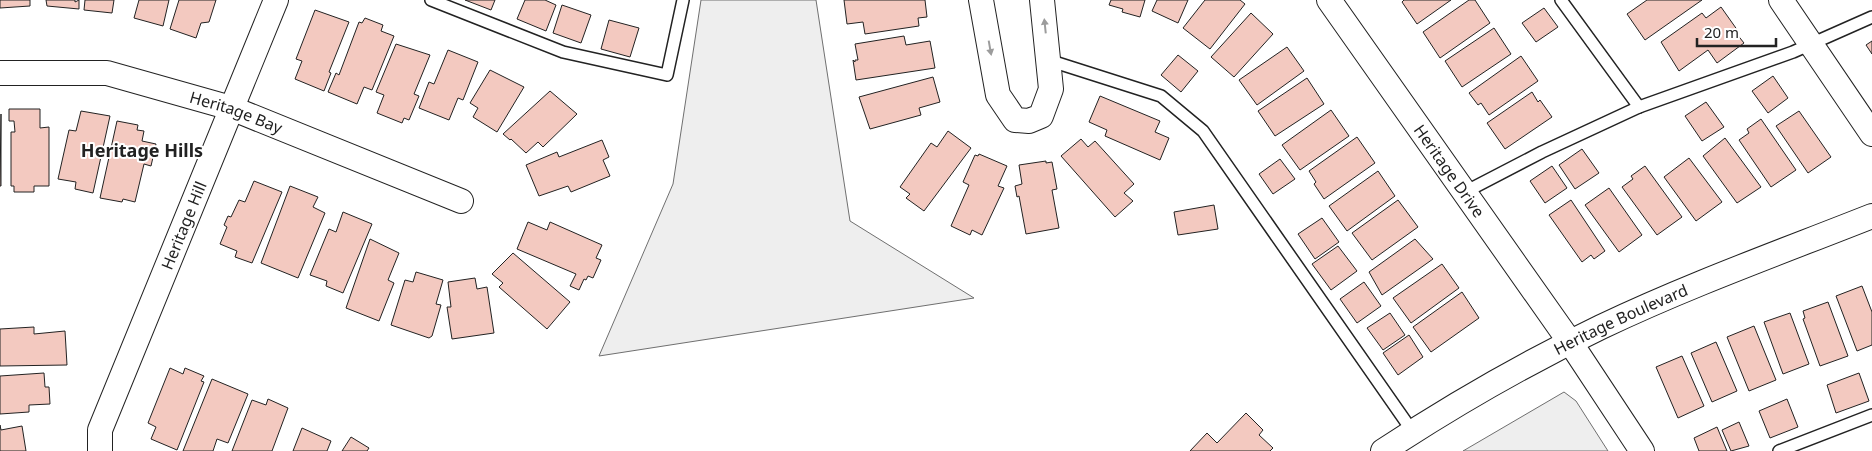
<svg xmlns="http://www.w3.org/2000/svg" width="1872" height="451" font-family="'Noto Sans',sans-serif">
<rect width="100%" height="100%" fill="#fff"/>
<g fill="#eee" stroke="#6f6f6f">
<polygon points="701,0 816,0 850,221 974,298 599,356 673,184"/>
<polygon points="1564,392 1576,401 1608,451 1463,451"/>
</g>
<g fill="#f3c9c0" stroke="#222">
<polygon points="0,0 30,0 30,6 0,8"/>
<polygon points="46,0 75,0 75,2 79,0 79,9 47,6"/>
<polygon points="85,0 114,0 112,13 84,10"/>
<polygon points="139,0 169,0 163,26 134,18"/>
<polygon points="179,0 216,0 209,22 201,23 196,38 170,29"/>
<polygon points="465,0 495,0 491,10"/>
<polygon points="525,0 545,0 556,5 546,31 517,19"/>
<polygon points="844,0 925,0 927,17 918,18 919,26 865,34 863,22 847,24"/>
<polygon points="1111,0 1145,0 1140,17 1122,12 1123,9 1109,5"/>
<polygon points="1157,0 1188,0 1178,23 1152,11"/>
<polygon points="1205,0 1240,0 1245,4 1210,49 1183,28"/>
<polygon points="1404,0 1451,0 1417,24 1402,2"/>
<polygon points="1469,0 1475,0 1490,23 1440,58 1423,32"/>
<polygon points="1647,0 1702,0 1645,40 1627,14"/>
<polygon points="562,5 591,15 581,43 553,33"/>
<polygon points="1721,7 1738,31 1736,33 1744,43 1717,63 1708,50 1679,71 1661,42 1702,13 1706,18"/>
<polygon points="1544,8 1558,27 1536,42 1522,23"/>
<polygon points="315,10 349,22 329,72 331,73 324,91 295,79 302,61 296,59"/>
<polygon points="1251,13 1273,34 1234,77 1211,57"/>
<polygon points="365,18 383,25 381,31 394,36 372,90 364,87 357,104 328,92 336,73 339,75 359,22 362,23"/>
<polygon points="609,20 639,28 630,57 601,49"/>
<polygon points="1494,28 1511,54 1462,87 1445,61"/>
<polygon points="904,36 906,45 930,41 935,68 856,80 853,60 855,62 855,60 858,60 855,44"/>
<polygon points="1872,41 1872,54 1866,45"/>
<polygon points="396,44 430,55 414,94 419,96 409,120 404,118 402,123 377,113 384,95 376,92"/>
<polygon points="1287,47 1304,71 1257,105 1239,80"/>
<polygon points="448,50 478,62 463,100 458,98 449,120 419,108 429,82 434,84"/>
<polygon points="1178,55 1198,71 1181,92 1161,75"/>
<polygon points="1521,56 1538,81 1489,115 1481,103 1478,105 1469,93"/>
<polygon points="490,70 524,87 497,132 473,117 478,108 470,103"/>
<polygon points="1773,76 1788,98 1768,113 1752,91"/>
<polygon points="933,77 940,102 919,108 921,115 870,129 859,97"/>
<polygon points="1307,78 1324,104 1275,136 1258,111"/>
<polygon points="550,91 577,114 543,147 538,142 526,153 511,139 510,140 503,134"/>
<polygon points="1532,92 1538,102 1540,100 1552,117 1505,149 1487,123"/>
<polygon points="1100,96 1160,121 1155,132 1169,138 1160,160 1105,136 1107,130 1089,122"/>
<polygon points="1706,102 1724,127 1702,141 1685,116"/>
<polygon points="9,109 40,109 40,128 49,127 49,186 34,186 34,192 14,192 14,186 11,186 11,132 15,132 14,121 9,121"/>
<polygon points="1331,110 1349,136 1300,170 1282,145"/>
<polygon points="81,111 110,116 93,193 75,189 76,182 58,179 69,130 76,131"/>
<polygon points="1799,111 1831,157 1808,173 1776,126"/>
<polygon points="1,114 1,186 0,186"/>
<polygon points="1761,119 1796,170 1771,187 1739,140 1749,133 1747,129"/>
<polygon points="117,121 138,125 137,130 144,131 142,141 156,144 151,166 144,164 135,202 123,199 122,202 100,198"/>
<polygon points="948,131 971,148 924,211 906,198 910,194 900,187 931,143 937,147"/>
<polygon points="1357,137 1375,163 1324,199 1314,184 1316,182 1309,171"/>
<polygon points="1725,138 1761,187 1737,203 1703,156"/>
<polygon points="1081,139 1088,147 1095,141 1134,184 1124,193 1133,201 1115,217 1061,156"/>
<polygon points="602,140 609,157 603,160 610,176 571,192 568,186 539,196 526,165 557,152 559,157"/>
<polygon points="1582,149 1599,173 1575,189 1559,165"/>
<polygon points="979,154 1007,166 998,186 1004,188 982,235 972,230 970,235 951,226 969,185 963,182 975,155 978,156"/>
<polygon points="1689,158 1722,202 1696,221 1664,177"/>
<polygon points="1280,159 1295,179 1273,194 1259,174"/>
<polygon points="1046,161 1046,163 1052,162 1057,189 1052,190 1059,228 1026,234 1019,196 1017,197 1015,186 1022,184 1019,165"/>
<polygon points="1552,166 1567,188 1545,203 1530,181"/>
<polygon points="1645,166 1682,217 1657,235 1622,187 1633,179 1631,176"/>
<polygon points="1378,171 1395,196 1347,231 1329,206"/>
<polygon points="254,181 282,192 252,263 235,257 237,251 220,244 227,227 224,225 228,216 231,217 239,200 245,202"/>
<polygon points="290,186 318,197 313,207 325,213 298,278 261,263"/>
<polygon points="1609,188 1642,235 1619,252 1585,205"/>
<polygon points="1398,200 1418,227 1372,260 1352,233"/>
<polygon points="1571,200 1605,251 1594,259 1591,255 1582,262 1549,215"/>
<polygon points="1214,205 1218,229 1178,235 1174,212"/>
<polygon points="343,212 372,224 343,293 326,286 327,281 310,275 329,229 336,232"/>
<polygon points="1322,218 1339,242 1315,259 1298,234"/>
<polygon points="528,222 547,230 550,222 602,245 596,258 601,260 593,278 588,276 586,280 584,279 579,290 570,286 576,274 517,249"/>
<polygon points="370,239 399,253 388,280 394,283 379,321 346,308"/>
<polygon points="1415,239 1433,259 1382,295 1369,272"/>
<polygon points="1338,246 1357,271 1331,290 1312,264"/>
<polygon points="513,253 570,302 547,329 499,287 503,283 492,274"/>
<polygon points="1442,264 1459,288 1411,323 1393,298"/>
<polygon points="416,272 443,280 436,304 441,305 432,336 429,338 391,325 405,280 413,282"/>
<polygon points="475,278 477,289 487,287 494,333 452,339 447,307 451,307 448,282"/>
<polygon points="1364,282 1381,306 1357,323 1340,299"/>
<polygon points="1862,286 1872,312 1872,345 1857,351 1836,296"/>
<polygon points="1462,292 1479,318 1431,352 1413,327"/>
<polygon points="1828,302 1848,356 1820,366 1803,319 1805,318 1803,311"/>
<polygon points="1390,313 1405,335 1383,350 1367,328"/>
<polygon points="1790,313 1809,364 1783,374 1764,322"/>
<polygon points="1754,326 1776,380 1749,391 1727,337"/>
<polygon points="34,327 34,334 65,331 67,365 0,366 0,329"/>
<polygon points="1409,335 1423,357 1398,375 1383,353"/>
<polygon points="1716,342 1737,391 1712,402 1691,353"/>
<polygon points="1682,356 1704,406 1678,418 1656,367"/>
<polygon points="170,368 183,374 185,368 204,376 201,381 204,382 177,450 151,439 156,427 148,423"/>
<polygon points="44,373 45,387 49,387 50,404 29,405 29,412 0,414 0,376"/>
<polygon points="1859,373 1869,401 1836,413 1827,385"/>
<polygon points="212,379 248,394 228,443 217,439 213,451 183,451"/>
<polygon points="268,399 288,408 272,451 232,451 252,400 266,405"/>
<polygon points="1787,399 1798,427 1770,438 1759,411"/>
<polygon points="1246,413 1263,430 1259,435 1273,448 1270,451 1190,451 1207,433 1217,443"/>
<polygon points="1739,422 1749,446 1731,451 1722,430"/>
<polygon points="0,425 1,430 22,426 26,451 0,451"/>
<polygon points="1717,427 1727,451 1699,451 1694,438"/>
<polygon points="302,428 331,441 327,451 293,451"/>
<polygon points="351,437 369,448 367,451 342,451"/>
</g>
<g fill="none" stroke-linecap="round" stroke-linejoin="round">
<defs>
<g id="service">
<polyline points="431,0 563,52 667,75 683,0"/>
<polyline points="1561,0 1639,107"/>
<polyline points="1048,60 1161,96 1203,131 1413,432"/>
<polyline points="1465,192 1542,152 1639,107 1793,52 1872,17"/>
<polyline points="1779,451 1872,415"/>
</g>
<g id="minor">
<polyline points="981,0 998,95 1015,120 1029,121 1041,116 1051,89 1042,0"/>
<path id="s1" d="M1329 0 1570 342 1642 451"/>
<polyline points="1781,0 1872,134"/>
<path id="s2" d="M0 73H107L231 108 461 201"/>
<path id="s3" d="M100 451V430L276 0"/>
<path id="s4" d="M1383 451C1453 405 1526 363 1601 327 1689 285 1781 252 1872 216"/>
</g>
</defs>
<use href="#service" stroke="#222" stroke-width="14"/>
<use href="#minor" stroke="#222" stroke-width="26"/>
<use href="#service" stroke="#fff" stroke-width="11"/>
<use href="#minor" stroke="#fff" stroke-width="24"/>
</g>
<defs><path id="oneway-solid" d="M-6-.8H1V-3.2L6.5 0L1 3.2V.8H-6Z" transform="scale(1.25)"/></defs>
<g fill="#9c9c9c">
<use href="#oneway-solid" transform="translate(1045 26) rotate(-96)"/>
<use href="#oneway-solid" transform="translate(990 48) rotate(80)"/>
</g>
<g text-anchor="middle" stroke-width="4" stroke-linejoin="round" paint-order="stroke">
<g font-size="16" fill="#222" stroke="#fff">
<text dy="6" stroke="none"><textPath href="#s2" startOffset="242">Heritage Bay</textPath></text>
<text dy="6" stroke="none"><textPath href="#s1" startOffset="209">Heritage Drive</textPath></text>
<text dy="6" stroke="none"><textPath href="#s3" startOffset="242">Heritage Hill</textPath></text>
<text dy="6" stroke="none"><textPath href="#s4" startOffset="272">Heritage Boulevard</textPath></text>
</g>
<g font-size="18" font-weight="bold" fill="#222" stroke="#fff">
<text x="142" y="157">Heritage Hills</text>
</g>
</g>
<path d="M1697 38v8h79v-8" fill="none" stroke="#222222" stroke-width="2.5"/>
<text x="1704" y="38" font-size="15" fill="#222222" stroke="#ffffff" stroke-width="4" paint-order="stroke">20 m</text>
</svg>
